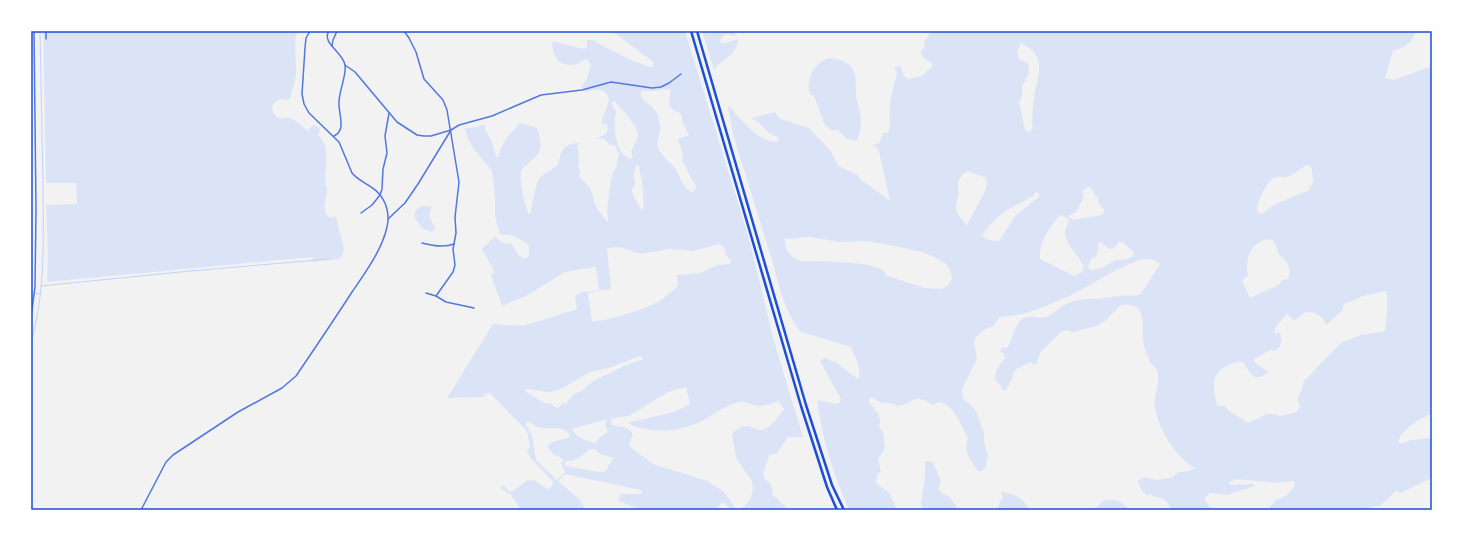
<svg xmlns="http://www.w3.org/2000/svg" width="1463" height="541" font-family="Georgia,serif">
<rect width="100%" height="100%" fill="#f2f2f2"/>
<g fill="#dbe4f7" fill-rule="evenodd">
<path d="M43 31H297C294 44 296 56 296 69 296 80 293 90 289 100 286 100 282 99 279 100 271 102 270 113 277 117 281 120 285 117 289 118 296 120 303 127 308 131L313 125C317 125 320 127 320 131L318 135C330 146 326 165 325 180 325 183 327 186 327 189 327 200 321 207 328 217L332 218 336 216 344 249 343 254 339 259 312 262 313 257 47 282 48 256 46 205 77 204 76 183H46Z"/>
<path d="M612 31H685L748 235 774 341 803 437H788L777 453 769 455C768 461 762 472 764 477 768 485 773 481 772 494L786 507 788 510H738C749 505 755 494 752 481L736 458 732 434C738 429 743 424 751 427 754 427 757 430 760 430 768 431 780 415 784 409L778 401C771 404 763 408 754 405 749 404 745 401 740 402 726 405 716 413 704 420 680 432 651 435 627 423L674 412 690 404 686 387 668 392 629 416 612 418 611 420 612 425 624 427 632 432C634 439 629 441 629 446L653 464 707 481 724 492 737 510H730L724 502 714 510H642L619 501V499L621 494H640L642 492 641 490 565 474 558 481 579 499 586 510H521L510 494 500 488 503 485 506 489 511 492 528 480 536 481 547 489H549L554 483 530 457 526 450 529 449 530 446 527 431 490 393H488L483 397 447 398 493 324 523 326 577 309 575 296 584 291 588 292 599 290 596 267 565 272 526 296 502 306 491 275 494 273C494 268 485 256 482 249L495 236 501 242 512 244 518 255 525 259 529 256V245C519 239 512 233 500 235L495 216V199L492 171 472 147 464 129 485 125V129L492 142 496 157H498L499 156C501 141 511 134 520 123L537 128C542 142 543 152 531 161 528 164 524 166 522 169 518 177 525 208 529 214L531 213C531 206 532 201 534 195 538 174 542 176 558 165 561 148 565 143 582 143L577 145 579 157 578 168 581 170 579 173V176L590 188 593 196 594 202 598 210 607 221 608 220C606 208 608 205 609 194 610 183 611 174 618 164H616L619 154 615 146 610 145 604 139H596C603 136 610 133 607 124H602C601 114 614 101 606 93 600 87 591 91 584 92L582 86 587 78 591 64 586 59C576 67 560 69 554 54 552 50 553 45 552 41L585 49 587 47V40H592L631 60 650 67 653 66 654 63 652 61ZM670 89C672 95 666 103 672 109 674 111 678 112 681 114L683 123 689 135 678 139 682 151 683 162 696 187 695 190C693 192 692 193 690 191 682 187 680 175 675 168 669 161 660 155 658 147 656 141 661 133 660 126 659 120 658 113 654 109 648 102 640 101 641 90L651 91ZM614 101C620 107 637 125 638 134 638 141 633 145 631 151L633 158 632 159C615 156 613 126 616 112L612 104V102ZM636 165 639 166 643 188V202L644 208 643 210 641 209 633 195 632 189 635 184 634 174ZM719 244 724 247 726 255 731 261 729 264 718 265 700 273 677 275 678 286C672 291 665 298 658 302 647 308 603 323 592 321L588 293 611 289 607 249 608 248 619 247 640 254 670 249 693 251ZM640 356 643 358 641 360 624 366 593 381 583 390 573 395 565 405 564 402 558 408 555 407 550 403H544L525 391 526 389 549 392 559 390 590 372 609 368ZM607 419 605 424 608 432 599 438 595 444C587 440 576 438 572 429ZM527 422H529C532 424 536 427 541 428 550 430 567 424 570 437L550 443 548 446V448L554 455 559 457 564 460 561 463 565 472 557 480 536 460 532 435 526 425ZM591 449H594L600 454 614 458 610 463 606 471 599 472 566 466 565 464 566 461C577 462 582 454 591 449Z"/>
<path d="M702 31H736L734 36 727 34 722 36 720 41 722 44 738 39C739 51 724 61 716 66L714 70Z"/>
<path d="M931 31H1415C1415 41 1402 49 1393 51L1385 78 1394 80 1432 66V413C1419 419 1404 428 1398 441L1400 444 1411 440 1432 438V478L1400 493 1396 491 1380 506H1374L1369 510H1267L1275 501 1287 495 1295 485 1294 481 1278 483 1237 479 1229 482 1230 485 1254 484V486L1228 495 1213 493 1209 494 1204 499 1212 510H1172C1169 506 1168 501 1163 499 1159 496 1155 498 1150 494L1147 496 1141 489 1138 481 1145 477 1157 480 1169 478 1173 477 1179 472 1188 471 1195 468C1174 455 1160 432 1155 408 1153 398 1159 386 1158 375 1158 369 1153 366 1150 362 1148 356 1144 348 1143 341 1141 331 1146 317 1138 309 1133 304 1127 304 1121 305L1106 320 1097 326 1073 332 1066 330 1061 332 1040 353 1037 363 1034 365 1030 362 1015 370 1012 379 1005 391 1002 390 1001 385 995 380C994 370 1000 366 1005 358L1004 354 1000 352 1002 347 1006 348C1012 344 1013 328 1020 321 1026 313 1038 319 1046 317 1052 315 1055 311 1059 308 1071 300 1084 298 1097 299L1128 295 1135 296 1141 294 1160 264C1157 261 1154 259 1149 259 1133 258 1103 278 1088 286 1071 296 1051 304 1033 311 1021 315 1011 316 1000 317L996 321 995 325 984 330 975 338 974 343 977 359 962 389 963 399 971 405 977 413 984 433V442L988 456 985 468 982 471H978C970 460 963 451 968 438 961 426 954 403 938 402L933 405C912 391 914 405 896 406 891 401 885 404 880 402 875 400 875 398 870 398L869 402 878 413 880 420 879 427 883 432 885 448 878 460 881 472 877 474 876 483 890 494 897 510H849C833 474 822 439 817 400L836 404 839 403 841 399 820 361 825 358 835 362 858 379C862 369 855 357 851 347L801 332C781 307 780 283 770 254 762 228 754 202 746 176 738 151 731 132 728 105 741 119 756 141 777 142L779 138 769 133 759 123 751 118 776 112 777 116 781 119 809 128 831 151 838 166 858 175 860 179 890 201 880 156 878 148 873 145 879 143 884 132 888 133C892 121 888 114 890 104 891 94 895 84 897 73L896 70 893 69 900 65 903 74 908 79 922 76 932 67V63C927 59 920 58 921 51L925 47 924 43ZM1021 43C1045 55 1040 71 1035 91 1033 103 1031 118 1033 129L1029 132 1025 130 1019 102 1022 96V87L1029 73V67L1027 63 1019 59 1017 51ZM1306 165 1310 166 1312 169 1313 182 1309 190 1276 204 1261 214 1258 212C1255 205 1266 184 1272 179 1276 175 1282 178 1287 177 1294 174 1300 169 1306 165ZM968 171 986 178 987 184 985 191 967 225C963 221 957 215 956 209 955 204 958 201 958 196 959 184 955 178 968 171ZM1088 187 1092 189 1094 194 1098 198V203L1104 209V212L1102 215 1073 220 1068 216 1076 212 1084 197 1082 191ZM1036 192 1039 193V197L1016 215 999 241 989 240 982 236C994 215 1013 207 1033 196ZM1060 215 1069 219C1069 225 1064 229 1065 235 1068 247 1079 256 1084 267L1082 272 1074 276 1040 259C1038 242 1050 227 1060 215ZM809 237 840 242 868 241 923 252 936 258 946 264 950 270 952 277 949 285 942 289 925 288 885 275V272C877 261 816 261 800 261 790 257 784 249 785 239ZM1271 239C1277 244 1276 247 1278 253 1279 255 1281 256 1283 258 1289 264 1291 271 1288 279L1282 280 1280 284 1250 298 1242 280 1248 276C1244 259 1251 240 1271 239ZM1100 242C1108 247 1110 255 1119 242H1122L1133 251 1134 255C1128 260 1124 259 1117 260 1108 263 1100 271 1090 270L1088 267 1092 258H1094C1099 254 1098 249 1098 244ZM1387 291V312L1385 331 1361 335 1342 342 1304 381 1302 390 1297 398 1300 406 1297 412 1280 416 1275 414H1267L1248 423 1228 410 1225 406H1219L1217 405C1216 399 1213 389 1214 383 1215 369 1231 362 1243 362 1251 375 1254 383 1269 372L1255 363 1254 359 1271 350 1275 351C1282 347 1282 340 1280 333H1274L1277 325 1287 314 1294 321 1306 312C1316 312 1323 316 1326 325L1342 311 1344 304 1366 295Z"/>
<path d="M828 58C837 58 851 62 854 72 857 79 855 89 856 96 856 100 858 104 859 108 862 119 862 131 856 141L847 139 838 130H831L825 125 814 96 810 94C805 80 814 63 828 58Z"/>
<polygon points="424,206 432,207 429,216 435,227 434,230 431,232 422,228 414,217 416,210 420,207"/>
<polygon points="925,461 933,462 941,482 938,489 943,494 949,496 959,510 922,510 921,501 925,478"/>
<path d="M1001 492C1013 493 1024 498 1030 510H998L999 504 1003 497Z"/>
<path d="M1107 500C1117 499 1123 503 1130 510H1094L1102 502Z"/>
</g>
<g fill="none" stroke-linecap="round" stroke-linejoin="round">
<g stroke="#bfd3fe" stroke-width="1">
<polyline points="41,286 190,271 329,259"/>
<polyline points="31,293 40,294"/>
<path d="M31 342C46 291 43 238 43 186 42 134 41 83 40 31"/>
</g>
<g stroke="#5277de" stroke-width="1.5">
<polyline points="46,31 46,39"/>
<path d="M329 31C321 43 343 52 345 65 347 74 339 91 339 102 338 113 347 130 334 136"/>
<polyline points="404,31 409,38 416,52 424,79 443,100 447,110 459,182 455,217 456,233 453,249 455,265 453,272 436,296"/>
<polyline points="332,46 333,40 337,31"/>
<polyline points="345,65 355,72 397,122 417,135 424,136 431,136 451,130 459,125 492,116 541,95 582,90 611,82 652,88 661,87 669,83 681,74"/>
<polyline points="361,213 372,205 380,195 382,189 383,169 387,153 385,136 389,113"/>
<polyline points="388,219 405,203 418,184 451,130"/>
<path d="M422 243C433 246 444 248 454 244"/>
<polyline points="426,293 436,296 446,302 474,308"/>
<polyline points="31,317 35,287 36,210 34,31"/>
<path d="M141 510 166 462 173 455 238 412 282 388 296 376C315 348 334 320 352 292 365 273 382 250 387 227 389 220 388 210 385 203 377 185 362 185 352 173L339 142 309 113 304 104 302 94 305 48 306 38 310 31"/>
</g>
<g stroke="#1d4ed8" stroke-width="2.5">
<polyline points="691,31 801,406 827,487 837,510"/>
<polyline points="697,31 806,405 832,485 844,510"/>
</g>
</g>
<rect width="1463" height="541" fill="none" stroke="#ffffff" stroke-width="64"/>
<rect x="32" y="32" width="1399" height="477" fill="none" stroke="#1d4ed8" stroke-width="1.5"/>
</svg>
